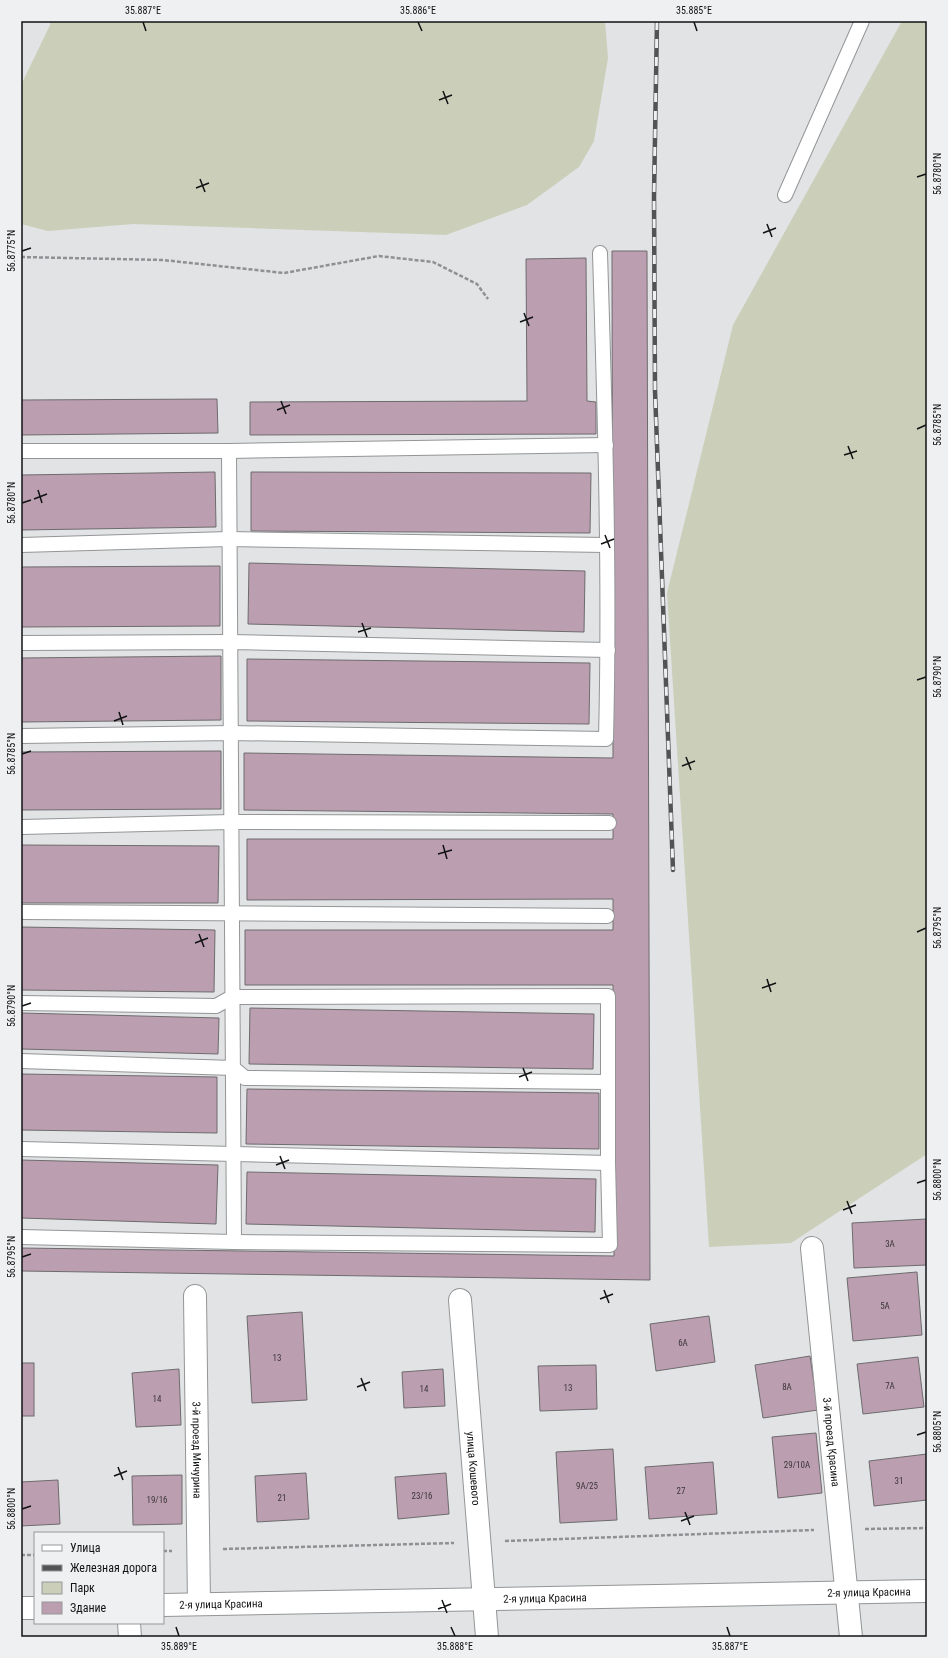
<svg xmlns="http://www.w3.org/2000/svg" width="948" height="1658" font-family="'Roboto Condensed',sans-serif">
<rect width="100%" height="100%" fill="#e1e3e5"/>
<g fill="#cbcfb9">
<polygon points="50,21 605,21 608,58 594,141 579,167 527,205 446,235 133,224 48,231 21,224 21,85 50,25"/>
<polygon points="902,21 927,21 927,1154 791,1243 709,1247 667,593 733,325"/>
</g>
<g fill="#bb9fb0" stroke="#6e6b6d">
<polygon points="612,251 647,251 650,1280 21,1271 21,1248 614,1256 613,985 245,985 245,930 613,930 613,899 247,900 247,839 613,839 613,814 244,810 244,753 613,758"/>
<polygon points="586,258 587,401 596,402 596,434 250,435 250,402 527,401 526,259"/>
<polygon points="217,399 218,433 21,435 21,400"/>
<polygon points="215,472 216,527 21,530 21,475"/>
<polygon points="251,472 591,473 590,533 251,531"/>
<polygon points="249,563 585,571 584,632 248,624"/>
<polygon points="220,566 220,626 21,627 21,567"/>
<polygon points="221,656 221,720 21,722 21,658"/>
<polygon points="247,659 590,663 589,724 247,721"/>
<polygon points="221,751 221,809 21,810 21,752"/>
<polygon points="21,845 219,846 218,903 21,903"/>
<polygon points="21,927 215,930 214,992 21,990"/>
<polygon points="250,1008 594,1014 593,1069 249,1064"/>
<polygon points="21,1013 219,1018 218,1054 21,1049"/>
<polygon points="21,1074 217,1077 217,1133 21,1130"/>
<polygon points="247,1089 599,1093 599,1149 246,1144"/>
<polygon points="21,1160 218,1165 216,1224 21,1218"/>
<polygon points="247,1172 596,1179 595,1232 246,1224"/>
<polygon points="927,1219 927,1265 854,1268 852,1223"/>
<polygon points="917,1272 922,1335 853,1341 847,1278"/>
<polygon points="302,1312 307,1400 252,1403 247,1316"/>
<polygon points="709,1316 715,1362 656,1371 650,1324"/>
<polygon points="810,1356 818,1410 763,1418 755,1365"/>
<polygon points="918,1357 924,1407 863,1414 857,1364"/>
<rect x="21" y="1363" width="13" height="53"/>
<polygon points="596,1365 597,1409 540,1411 538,1366"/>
<polygon points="179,1369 181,1425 136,1427 132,1373"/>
<polygon points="443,1369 445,1406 404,1408 402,1372"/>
<polygon points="816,1433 822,1493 778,1498 772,1437"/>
<polygon points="613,1449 617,1520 560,1523 556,1452"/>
<polygon points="927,1454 927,1500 874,1506 869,1461"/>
<polygon points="713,1462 717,1514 649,1519 645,1467"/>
<polygon points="306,1473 309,1519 257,1522 255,1476"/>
<polygon points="446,1473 449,1514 398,1519 395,1477"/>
<polygon points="182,1475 182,1524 133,1525 132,1476"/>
<polygon points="58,1480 60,1524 21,1526 21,1482"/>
</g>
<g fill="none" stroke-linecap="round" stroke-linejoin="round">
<defs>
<g id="service">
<polyline points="785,195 862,21"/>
<polyline points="21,451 229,451 606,445"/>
<polyline points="229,451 234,1242"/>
<polyline points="21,545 229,539 606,545"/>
<polyline points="21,643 230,642 608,650"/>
<path d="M21 736 231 733 606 739C610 577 605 415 600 253"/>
<polyline points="21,827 231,822 609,823"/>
<polyline points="21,912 607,916"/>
<polyline points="21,1003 216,1006 232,997 608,996 608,1163 610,1245 234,1242 21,1237"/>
<polyline points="21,1061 233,1068 245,1078 607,1082"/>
<polyline points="21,1149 608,1163"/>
</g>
<g id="minor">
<path id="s1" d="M812 1248 851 1637"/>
<path id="s2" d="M195 1296 199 1604"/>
<path id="s3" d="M460 1300 487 1637"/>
<polyline points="129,1623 130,1637"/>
</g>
<g id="secondary">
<path id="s4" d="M163 1605 927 1591"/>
<polyline points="21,1608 35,1608"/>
</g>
</defs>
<use href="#service" stroke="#939596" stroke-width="16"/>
<use href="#minor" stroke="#939596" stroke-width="24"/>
<use href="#secondary" stroke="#939596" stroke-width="24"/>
<g stroke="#8f9092" stroke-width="2.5" stroke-dasharray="4 2" stroke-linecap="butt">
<polyline points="21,257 163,260 284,273 379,256 433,262 477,284 488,299"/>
<polyline points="865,1529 927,1528"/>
<polyline points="505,1541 814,1530"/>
<polyline points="223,1549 454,1543"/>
<polyline points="163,1551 172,1551"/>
<polyline points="21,1555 35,1555"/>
</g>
<use href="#service" stroke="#fff" stroke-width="14"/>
<use href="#minor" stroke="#fff" stroke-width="22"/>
<use href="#secondary" stroke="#fff" stroke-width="22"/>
<defs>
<polyline id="rail" points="657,21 654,196 655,391 673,870"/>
</defs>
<use href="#rail" stroke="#525355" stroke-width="4.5"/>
<use href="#rail" stroke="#eef0f2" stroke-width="3" stroke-dasharray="9" stroke-linecap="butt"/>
</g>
<path fill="none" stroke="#111213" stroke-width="1.5" d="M143 22 146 31M418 22 422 31M694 22 697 31M443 91 448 104M439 100 452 95M917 177 926 174M200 179 205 192M196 188 209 183M767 224 772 237M763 233 776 228M22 251 31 248M524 313 529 326M520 322 533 317M281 401 286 414M277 410 290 405M917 429 926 425M848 446 853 459M844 455 857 451M38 490 42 503M34 499 47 494M22 503 31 500M605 535 610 548M601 544 614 539M362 623 367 637M358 632 371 628M917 680 926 677M119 712 123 725M114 721 127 716M22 754 31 751M686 757 691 770M682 766 695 761M443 845 447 859M438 854 452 850M917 932 926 928M199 934 204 947M195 943 208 938M767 979 771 992M762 988 776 983M22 1006 31 1003M523 1068 528 1081M519 1077 532 1072M280 1156 285 1169M276 1165 289 1160M917 1183 926 1180M847 1201 852 1214M843 1210 856 1205M22 1257 31 1254M604 1290 609 1303M600 1299 613 1294M361 1378 366 1391M357 1387 370 1382M917 1435 926 1432M118 1467 123 1480M114 1476 127 1471M22 1509 31 1506M685 1512 690 1525M681 1521 694 1516M442 1600 447 1613M438 1609 451 1604M176 1627 179 1636M451 1627 455 1636M727 1627 730 1636"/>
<g text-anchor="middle" stroke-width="3.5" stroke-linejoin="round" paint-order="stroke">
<g font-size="9" fill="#3c353a">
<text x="890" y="1247">3А</text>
<text x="885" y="1309">5А</text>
<text x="683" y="1346">6А</text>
<text x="277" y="1361">13</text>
<text x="890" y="1389">7А</text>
<text x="787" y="1390">8А</text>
<text x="568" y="1391">13</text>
<text x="424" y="1392">14</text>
<text x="157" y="1402">14</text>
<text x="797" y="1468">29/10А</text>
<text x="899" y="1484">31</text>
<text x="587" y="1489">9А/25</text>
<text x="681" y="1494">27</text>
<text x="422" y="1499">23/16</text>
<text x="282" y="1501">21</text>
<text x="157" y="1503">19/16</text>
</g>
<g font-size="11" fill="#111213" stroke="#eef0f2">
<text dy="4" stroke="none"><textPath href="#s1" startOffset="195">3-й проезд Красина</textPath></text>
<text dy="4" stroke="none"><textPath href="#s2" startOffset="154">3-й проезд Мичурина</textPath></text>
<text dy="4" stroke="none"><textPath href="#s3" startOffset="169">улица Кошевого</textPath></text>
<text dy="4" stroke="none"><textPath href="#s4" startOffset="706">2-я улица Красина</textPath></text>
<text dy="4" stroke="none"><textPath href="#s4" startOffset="382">2-я улица Красина</textPath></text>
<text dy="4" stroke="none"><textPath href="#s4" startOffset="58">2-я улица Красина</textPath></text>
</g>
</g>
<rect width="948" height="1658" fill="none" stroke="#eef0f2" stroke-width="44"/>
<rect x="34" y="1532" width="130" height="92" fill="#eef0f2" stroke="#969799"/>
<rect x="42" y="1545" width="20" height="6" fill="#ffffff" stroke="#969799"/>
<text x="70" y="1552" font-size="12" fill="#111213">Улица</text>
<rect x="42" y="1565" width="20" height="6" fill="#525355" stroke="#969799"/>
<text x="70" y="1572" font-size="12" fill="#111213">Железная дорога</text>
<rect x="42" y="1582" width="20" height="12" fill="#cbcfb9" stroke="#969799"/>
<text x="70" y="1592" font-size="12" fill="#111213">Парк</text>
<rect x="42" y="1602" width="20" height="12" fill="#bb9fb0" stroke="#969799"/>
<text x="70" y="1612" font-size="12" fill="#111213">Здание</text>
<rect x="22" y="22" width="904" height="1614" fill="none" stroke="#111213" stroke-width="1.5"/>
<g font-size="10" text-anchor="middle" fill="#111213">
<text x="143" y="14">35.887°E</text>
<text x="418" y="14">35.886°E</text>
<text x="694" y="14">35.885°E</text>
<text transform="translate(937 174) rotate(-90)" y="4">56.8780°N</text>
<text transform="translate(11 251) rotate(-90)" y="4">56.8775°N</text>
<text transform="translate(937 425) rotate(-90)" y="4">56.8785°N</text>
<text transform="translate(11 503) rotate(-90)" y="4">56.8780°N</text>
<text transform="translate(937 677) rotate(-90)" y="4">56.8790°N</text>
<text transform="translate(11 754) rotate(-90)" y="4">56.8785°N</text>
<text transform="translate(937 928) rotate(-90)" y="4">56.8795°N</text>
<text transform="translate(11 1006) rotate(-90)" y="4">56.8790°N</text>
<text transform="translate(937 1180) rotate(-90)" y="4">56.8800°N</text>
<text transform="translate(11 1257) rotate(-90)" y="4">56.8795°N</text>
<text transform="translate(937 1432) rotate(-90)" y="4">56.8805°N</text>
<text transform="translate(11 1509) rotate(-90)" y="4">56.8800°N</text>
<text x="179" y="1650">35.889°E</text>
<text x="455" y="1650">35.888°E</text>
<text x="730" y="1650">35.887°E</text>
</g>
</svg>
